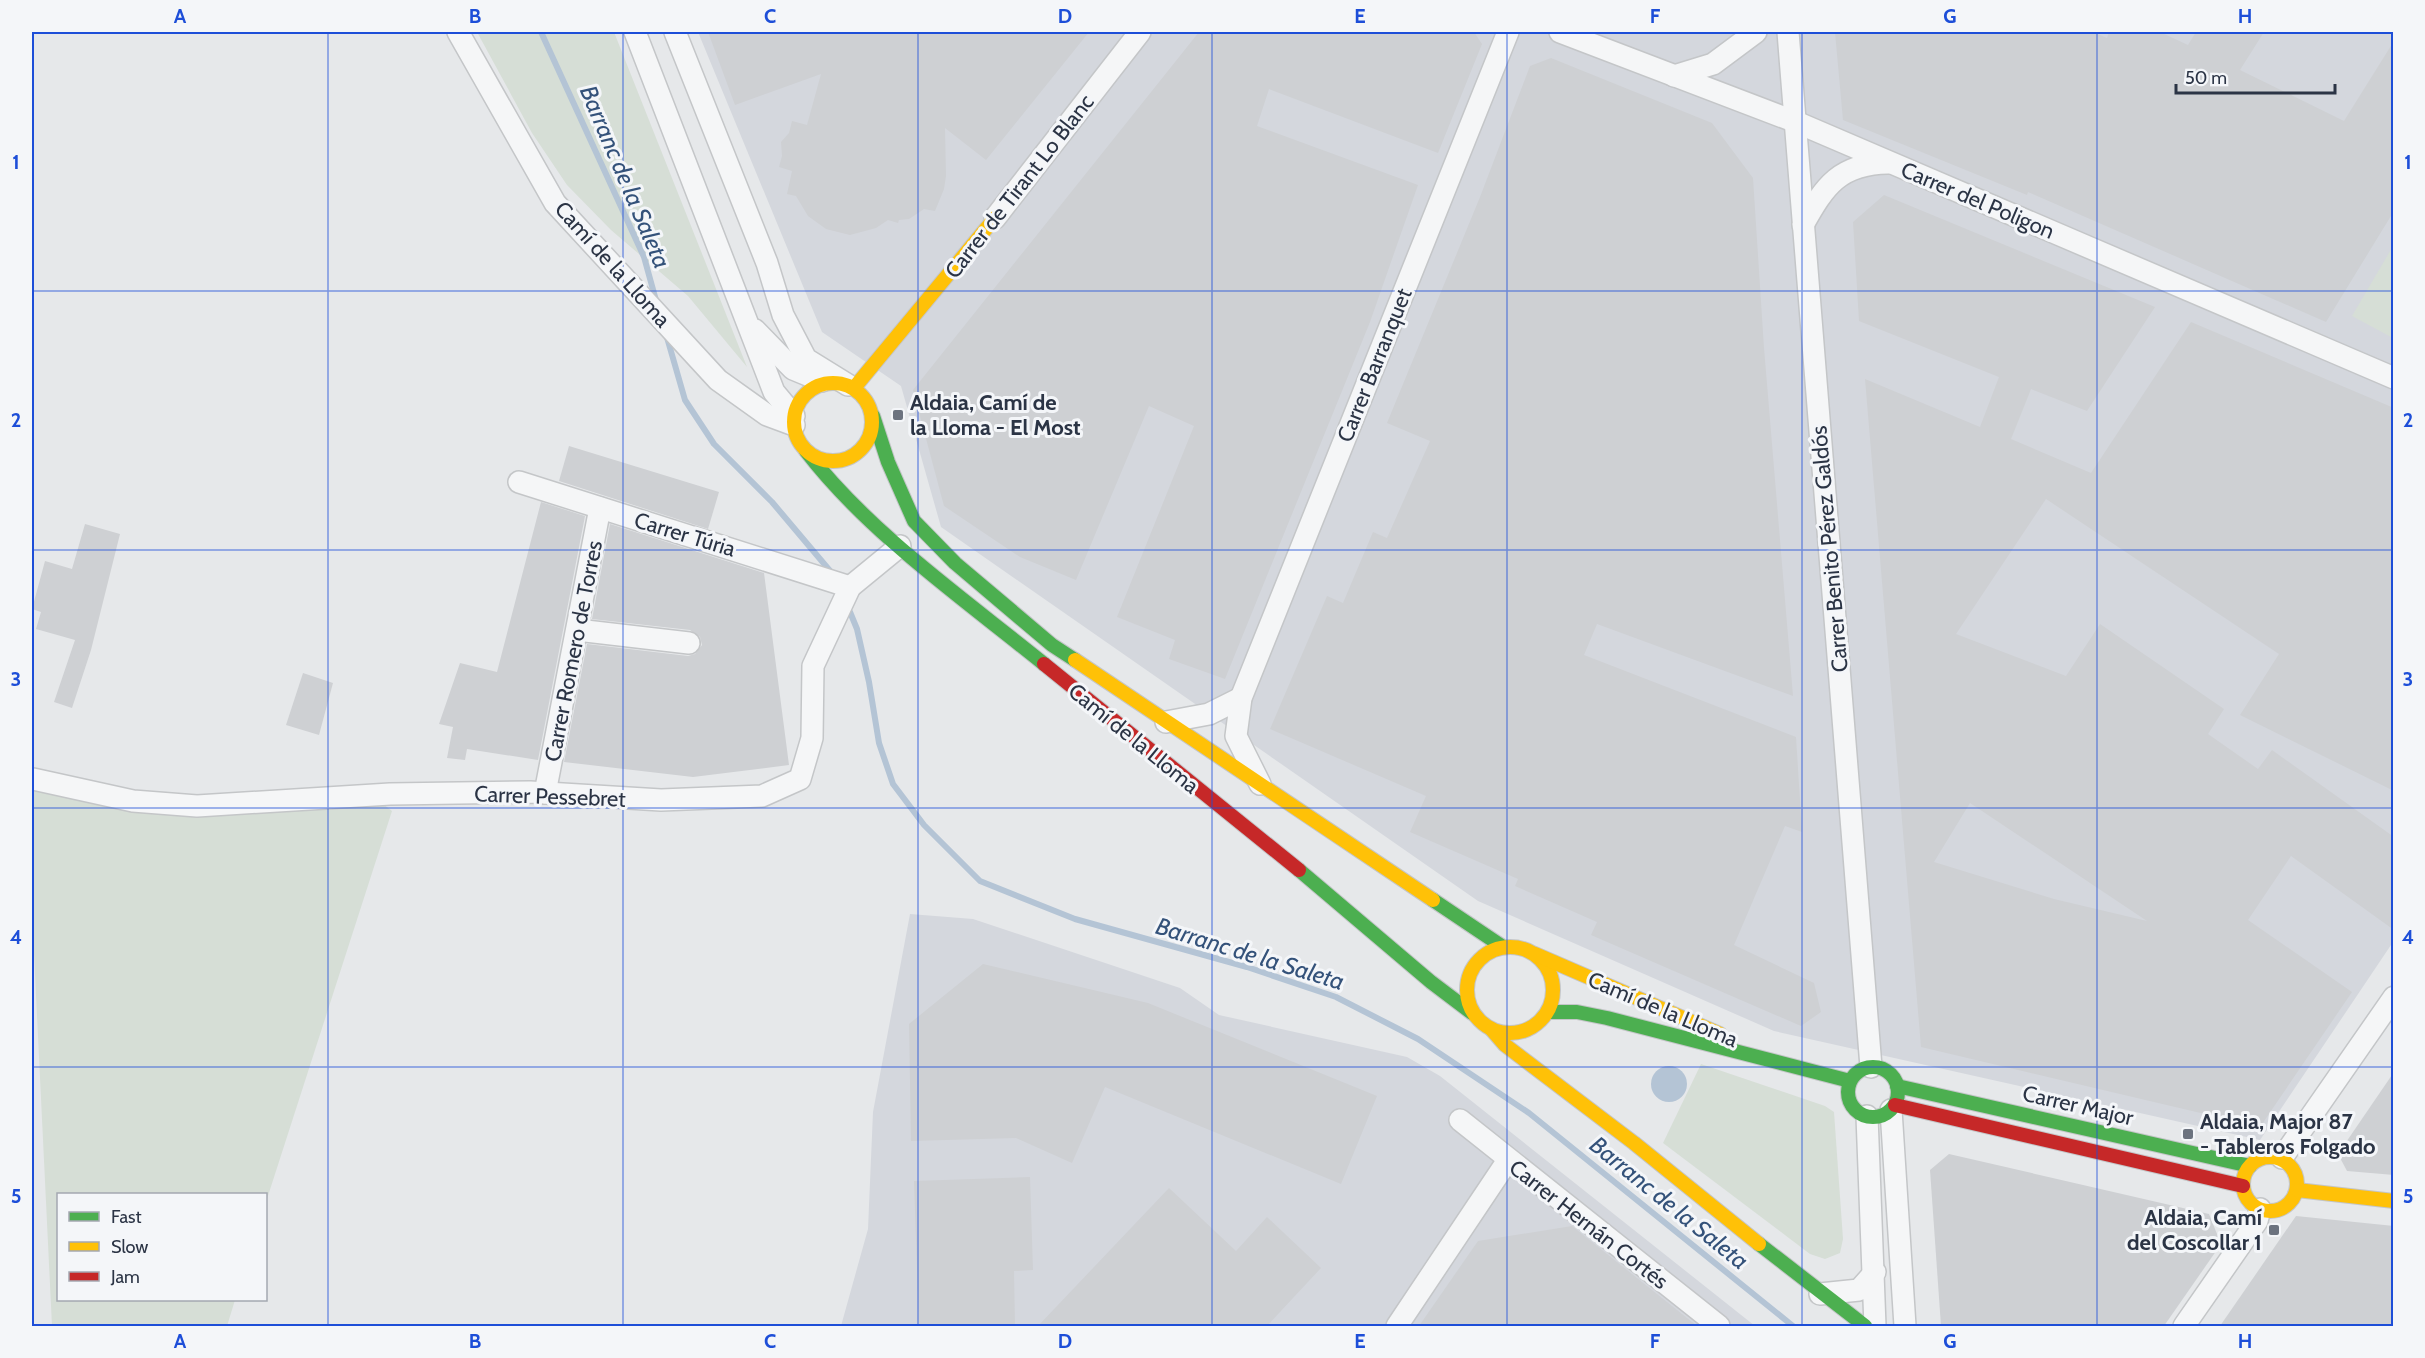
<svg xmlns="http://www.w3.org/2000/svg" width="2425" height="1358" font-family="Cabin,sans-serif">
<rect width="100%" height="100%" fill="#e6e8ea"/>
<g fill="#d4d7dd">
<polygon points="698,32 2393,32 2393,942 2260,1140 1774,1031 1478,901 941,527 901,386 822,332"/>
<polygon points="910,914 973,919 1180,988 1219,1015 1407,1057 1440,1076 1755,1326 841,1326 868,1229 873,1112"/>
</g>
<g fill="#d6ded6">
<polygon points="477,32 614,32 747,367 688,296 611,230 567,185 532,133"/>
<polygon points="2393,246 2393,338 2352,316"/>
<path d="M32 790C87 800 143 812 200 814 260 816 319 807 378 800L392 811 266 1202V1194H58V1300H235L227 1326H52L32 912Z"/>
<polygon points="1701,1064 1825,1106 1834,1112 1843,1239 1840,1253 1825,1259 1810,1254 1663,1143"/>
</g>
<circle fill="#b4c4d5" cx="1669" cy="1084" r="18"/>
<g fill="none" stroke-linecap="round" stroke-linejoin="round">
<g stroke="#b4c4d5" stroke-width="6">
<polyline points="541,32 644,257 657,304"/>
<polyline points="666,334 685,400 714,444 772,502 831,572"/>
<polyline points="850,612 857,629 869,682 879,743 893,784 924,825 980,881 1075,919 1247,967 1336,997 1418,1039 1529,1113 1793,1326"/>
</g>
</g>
<g fill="#ced0d3" fill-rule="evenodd">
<polygon points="708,32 1089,32 986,160 945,128 946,176 944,189 935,211 924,209 909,219 899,220 898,223 888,220 876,228 850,235 826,229 808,216 796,196 787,194 792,171 779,167 782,156 781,142 789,133 792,121 807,125 821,74 735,105"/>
<polygon points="1199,32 1474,32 1482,44 1438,153 1269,89 1257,126 1418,185 1370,322 1225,679 1169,659 1175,640 1117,617 1194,426 1149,406 1076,580 1020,557 944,506 913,390"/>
<polygon points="1835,32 2093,32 2107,38 2109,32 2160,32 2188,45 2196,32 2264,32 2240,70 2344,121 2394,41 2394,211 2326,322 2028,192 2027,195 1843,120"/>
<polygon points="1551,58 1712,123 1753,178 1764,348 1793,696 1597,624 1584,655 1796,737 1802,832 1785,826 1734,945 1814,983 1821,1012 1801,1026 1591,935 1597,922 1515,886 1518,879 1410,832 1426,796 1270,729 1327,596 1343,603 1373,532 1387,538 1430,441 1387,423 1480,197 1530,66"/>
<path d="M1884 195 2155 307 2087 411 2031 389 2011 439 2091 473 2191 322 2394 408V791L2240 715 2279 654 2046 499 1956 634 2066 676 2100 624 2224 709 2208 734 2258 769 2272 750 2394 837V930L2291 856 2248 920 2352 992 2260 1127 1921 1047 1865 379 1980 427 1999 377 1859 321 1853 222ZM1970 803 2147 921 2054 899 1934 862Z"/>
<polygon points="569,446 719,492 708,529 559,481"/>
<polygon points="541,502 585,516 538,760 467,749 465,760 447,758 453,727 439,724 460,663 497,672"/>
<polygon points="85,524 120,534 91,650 72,708 54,702 75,640 36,629 41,612 32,609 45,561 72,569"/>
<polygon points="610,524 764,573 789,765 693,777 564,762 587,644 688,656 695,654 702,645 700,637 690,630 592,619"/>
<polygon points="303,673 333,683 319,735 286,725"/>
<polygon points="983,964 1148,1003 1377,1096 1341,1184 1105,1087 1072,1163 1016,1138 911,1141 909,1024"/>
<polygon points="2394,1072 2394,1175 2347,1171 2338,1154"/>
<polygon points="1949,1154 2209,1214 2221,1244 2164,1326 1941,1326 1930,1170"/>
<polygon points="1030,1177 1033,1270 1014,1271 1015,1326 919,1326 914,1181"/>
<polygon points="1169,1188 1236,1251 1267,1217 1321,1268 1267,1326 1038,1326"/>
<polygon points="2296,1216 2394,1226 2394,1326 2220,1326"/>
<polygon points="1572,1226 1697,1326 1419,1326 1478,1241"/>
</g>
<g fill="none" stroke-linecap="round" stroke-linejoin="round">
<defs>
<g id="street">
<polyline points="458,32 555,203 718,380 767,415 794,425"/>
<polyline points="635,32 774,392 794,416"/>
<polyline points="675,32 767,263 783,315 806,359 848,385"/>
<polyline points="1560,32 1796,122 2394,378"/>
<polyline points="1788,32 1871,1067"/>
<polyline points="1674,76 1713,64 1756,32"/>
<polyline points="995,218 1140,32"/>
<path d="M1803 225C1825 185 1840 164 1888 163"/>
<polyline points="755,330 793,369 822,381"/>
<polyline points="519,482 850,587"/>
<polyline points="577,630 689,643"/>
<polyline points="1166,722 1209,714 1241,698"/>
<polyline points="33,779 133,801 197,806 390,794 530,792 661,800 762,796 800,779 812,738 813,666 850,587 900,546"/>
<polyline points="1260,784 1236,736 1241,698 1508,32"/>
<polyline points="545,793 600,508"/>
<polyline points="1891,1110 1905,1326"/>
<polyline points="1867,1116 1875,1326"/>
<polyline points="1460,1120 1719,1326"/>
<polyline points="2282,1158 2394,997"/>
<polyline points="1820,1294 1859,1290 1875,1272"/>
<polyline points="1397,1326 1508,1160"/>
<polyline points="2184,1326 2257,1221 2260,1209"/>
</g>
<g id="fast">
<polyline points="873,416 888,462 914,521 955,563 1052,645 1075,660"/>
<path d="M806 451C869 533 964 599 1044 664"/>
<polyline points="1299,870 1431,982 1472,1013"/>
<polyline points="1433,900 1503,947"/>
<polyline points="1548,1012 1577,1012 1607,1018 1850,1081"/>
<circle cx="1873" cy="1092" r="25"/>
<polyline points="1897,1086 2250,1166"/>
<polyline points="1759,1244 1865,1326"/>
</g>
<g id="slow">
<circle cx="833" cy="422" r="39"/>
<polyline points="854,388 995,218"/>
<polyline points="1075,660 1433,900"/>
<circle cx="1510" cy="990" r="43"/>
<polyline points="1535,954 1720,1034"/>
<polyline points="1492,1030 1505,1045 1634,1143 1759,1244"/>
<circle cx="2270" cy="1184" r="27"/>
<polyline points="2297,1190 2394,1201"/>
</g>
<g id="jam">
<polyline points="1044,664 1299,870"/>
<polyline points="1895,1105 2243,1186"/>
</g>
</defs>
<use href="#street" stroke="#c4c6c8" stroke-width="24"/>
<use href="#fast" stroke="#c4c6c8" stroke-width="16"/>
<use href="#slow" stroke="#c4c6c8" stroke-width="16"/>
<use href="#jam" stroke="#c4c6c8" stroke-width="16"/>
<use href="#street" stroke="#f5f6f7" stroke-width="21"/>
<use href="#fast" stroke="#4caf50" stroke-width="14"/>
<use href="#slow" stroke="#ffc107" stroke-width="14"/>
<use href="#jam" stroke="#c62828" stroke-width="14"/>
</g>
<path fill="none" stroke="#1d4ed8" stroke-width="1.5" stroke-opacity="0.55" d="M328 32V1326M623 32V1326M918 32V1326M1212 32V1326M1507 32V1326M1802 32V1326M2097 32V1326M32 291H2394M32 550H2394M32 808H2394M32 1067H2394"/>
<g fill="#6c737f" stroke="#f4f6f9" stroke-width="2">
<rect x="892" y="409" width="12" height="12" rx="3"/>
<rect x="2182" y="1128" width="12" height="12" rx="3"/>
<rect x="2268" y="1224" width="12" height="12" rx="3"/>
</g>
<g text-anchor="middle" stroke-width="6" stroke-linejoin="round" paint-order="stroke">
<g font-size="22" fill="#2b3445" stroke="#f4f6f9">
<text transform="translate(1019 186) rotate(-52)" y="8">Carrer de Tirant Lo Blanc</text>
<text transform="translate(1978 200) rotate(23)" y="8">Carrer del Poligon</text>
<text transform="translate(613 264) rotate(48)" y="8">Camí de la Lloma</text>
<text transform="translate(1374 365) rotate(-68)" y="8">Carrer Barranquet</text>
<text transform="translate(685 534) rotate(17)" y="8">Carrer Túria</text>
<text transform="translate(1829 549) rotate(-95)" y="8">Carrer Benito Pérez Galdós</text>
<text transform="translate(573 651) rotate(-79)" y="8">Carrer Romero de Torres</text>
<text transform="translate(1134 738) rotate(39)" y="8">Camí de la Lloma</text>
<text transform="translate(550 796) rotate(2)" y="8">Carrer Pessebret</text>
<text transform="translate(1663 1009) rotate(23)" y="8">Camí de la Lloma</text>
<text transform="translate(2078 1105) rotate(13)" y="8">Carrer Major</text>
<text transform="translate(1589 1224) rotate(38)" y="8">Carrer Hernán Cortés</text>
</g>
<g font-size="22" font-weight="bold" fill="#2b3445" stroke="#f4f6f9" text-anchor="start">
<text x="910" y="410">Aldaia, Camí de<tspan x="910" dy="25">la Lloma - El Most</tspan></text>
<text x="2200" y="1129">Aldaia, Major 87<tspan x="2200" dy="25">- Tableros Folgado</tspan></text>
<text x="2262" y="1225" text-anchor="end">Aldaia, Camí<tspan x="2262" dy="25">del Coscollar 1</tspan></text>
</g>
<g font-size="24" font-style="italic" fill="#34527a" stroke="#f4f6f9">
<text transform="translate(625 177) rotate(67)" y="8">Barranc de la Saleta</text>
<text transform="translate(1250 954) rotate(17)" y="8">Barranc de la Saleta</text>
<text transform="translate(1669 1203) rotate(39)" y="8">Barranc de la Saleta</text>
</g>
</g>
<rect width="2425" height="1358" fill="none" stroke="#f4f6f9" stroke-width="66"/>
<rect x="57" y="1193" width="210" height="108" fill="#f4f6f9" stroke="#a4a8b1" stroke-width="1.5"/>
<rect x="69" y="1212" width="30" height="9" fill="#4caf50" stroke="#a4a8b1" stroke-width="1.5"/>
<text x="111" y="1223" font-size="18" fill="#2b3445">Fast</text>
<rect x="69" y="1242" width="30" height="9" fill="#ffc107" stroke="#a4a8b1" stroke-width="1.5"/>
<text x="111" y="1253" font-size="18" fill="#2b3445">Slow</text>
<rect x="69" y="1272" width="30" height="9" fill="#c62828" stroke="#a4a8b1" stroke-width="1.5"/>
<text x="111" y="1283" font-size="18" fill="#2b3445">Jam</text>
<path d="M2176 84v9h159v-9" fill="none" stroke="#2b3445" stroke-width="3"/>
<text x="2185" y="84" font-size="18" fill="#2b3445" stroke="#f4f6f9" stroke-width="4.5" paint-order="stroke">50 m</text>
<rect x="33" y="33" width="2359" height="1292" fill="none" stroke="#1d4ed8" stroke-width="2"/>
<g font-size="20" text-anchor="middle" font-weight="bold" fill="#1d4ed8">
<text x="180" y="23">A</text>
<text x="475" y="23">B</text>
<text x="770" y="23">C</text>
<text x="1065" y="23">D</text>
<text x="1360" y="23">E</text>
<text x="1655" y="23">F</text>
<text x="1950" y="23">G</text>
<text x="2245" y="23">H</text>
<text x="16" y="169">1</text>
<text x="2408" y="169">1</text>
<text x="16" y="427">2</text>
<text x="2408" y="427">2</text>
<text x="16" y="686">3</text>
<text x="2408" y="686">3</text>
<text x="16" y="944">4</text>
<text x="2408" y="944">4</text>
<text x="16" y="1203">5</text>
<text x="2408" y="1203">5</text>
<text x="180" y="1348">A</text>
<text x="475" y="1348">B</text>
<text x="770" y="1348">C</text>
<text x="1065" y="1348">D</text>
<text x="1360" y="1348">E</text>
<text x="1655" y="1348">F</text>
<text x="1950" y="1348">G</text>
<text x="2245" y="1348">H</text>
</g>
</svg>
